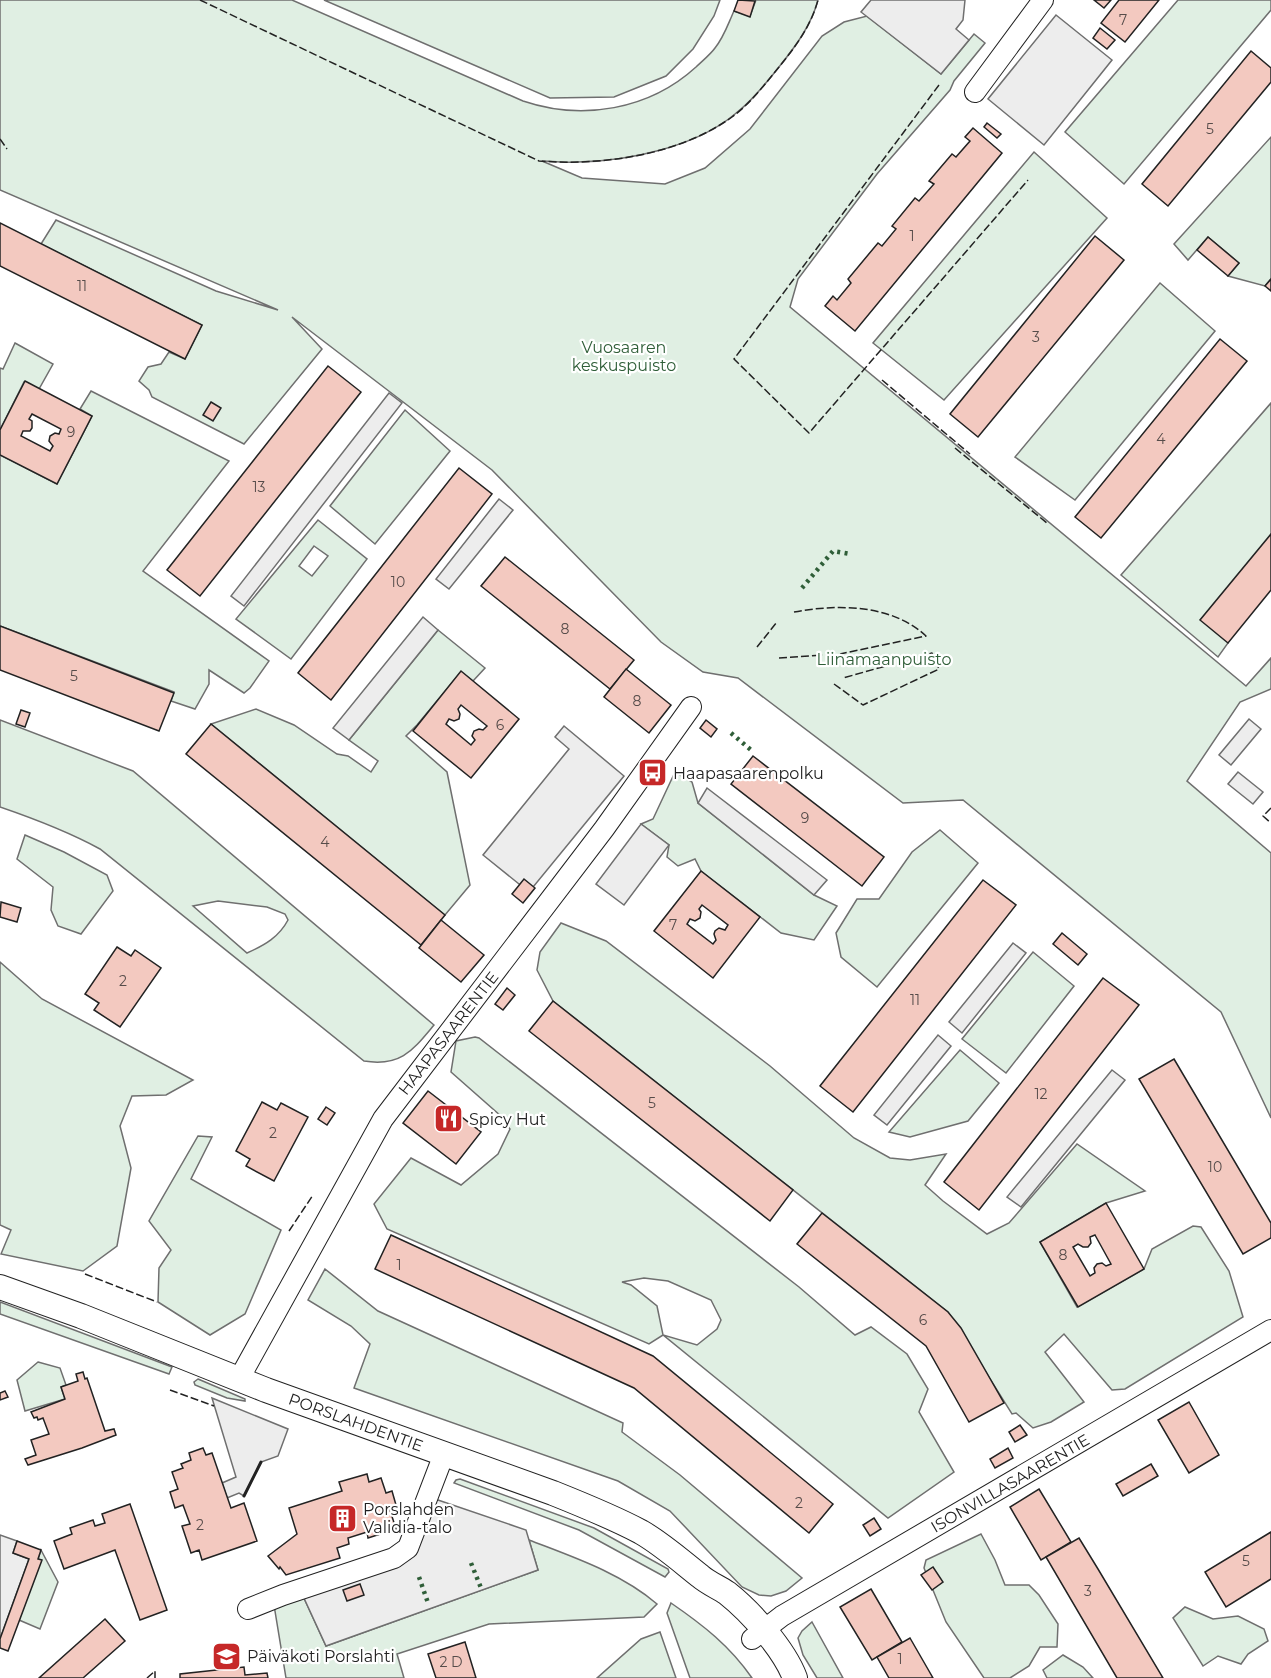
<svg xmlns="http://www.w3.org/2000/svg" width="1271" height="1678" font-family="Montserrat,sans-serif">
<rect width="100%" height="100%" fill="#fff"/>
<g fill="#e0efe3" stroke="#6f6f6f" stroke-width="1.5" fill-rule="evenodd">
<path d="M0 0H292L523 101C582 121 649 110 696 67 702 61 710 55 715 48 724 37 728 24 734 11L750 16 756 0H818C811 26 795 47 779 67 765 84 752 101 735 114 696 147 628 161 578 162 566 163 554 161 542 161L582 178 665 184 705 168 750 129 822 36 844 22 867 16 941 74 974 34 985 43 954 81 950 90 877 174 798 279 790 307 1246 686 1271 658V689L1240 702 1187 781 1271 853V1118L1221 1012 963 800 903 803 738 678 703 672 661 642 492 470 292 317 322 349 244 444 152 397 149 390 139 381 148 367 161 364 169 352 185 359 202 325 41 244 56 220 216 291 278 310 0 190Z"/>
<polygon points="324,0 720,0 714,16 693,49 666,76 614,97 550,98"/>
<polygon points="1178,0 1271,0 1271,10 1124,184 1065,132"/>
<polygon points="1271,137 1271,279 1265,286 1228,276 1239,263 1208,237 1188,260 1174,244"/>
<polygon points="1034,152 1107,218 944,400 873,343"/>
<polygon points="1160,283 1215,331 1075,500 1015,457"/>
<polygon points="15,343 53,364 39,389 24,382 0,430 0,368 3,369"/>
<polygon points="91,391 229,461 143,571 269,661 250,688 244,693 209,670 209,684 195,709 171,701 174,692 0,626 0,455 57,484 92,416 80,409"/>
<polygon points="1271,403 1271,534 1228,643 1218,657 1121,575"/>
<polygon points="405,410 450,451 375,544 330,506"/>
<path d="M318 520 367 559 291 659 236 619ZM314 546 328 556 312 576 299 566Z"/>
<polygon points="438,630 485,668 473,681 461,672 417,725 406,736 447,772 470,885 445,915 211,724 256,709 294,725 337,754 348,756 371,772 378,761 349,740"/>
<path d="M0 720 133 771 434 1025C413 1050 401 1067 364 1061L100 849C67 831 35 819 0 807ZM218 901 267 907 285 914 288 920C279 937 265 945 247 953L193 906Z"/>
<polygon points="675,772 692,782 698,803 814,895 837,906 814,940 781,933 701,871 695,859 678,866 667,857 669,845 641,824 653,819"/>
<polygon points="940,830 978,863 877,987 841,957 836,933 857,899 879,899 912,852"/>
<polygon points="25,835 64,852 107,875 113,891 81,934 58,926 51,910 53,887 17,859"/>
<polygon points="561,923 606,941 770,1066 854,1138 890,1158 910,1160 946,1154 925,1185 943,1201 987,1234 1009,1223 1077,1144 1145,1191 1106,1203 1040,1242 1077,1307 1144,1269 1152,1249 1193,1226 1201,1227 1229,1271 1243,1317 1125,1389 1112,1390 1064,1334 1045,1352 1084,1402 1051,1422 1033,1428 1016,1413 1012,1414 948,1312 553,1001 537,970 540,952"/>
<polygon points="1033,952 1074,986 1006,1073 962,1039"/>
<polygon points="0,962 42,999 193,1080 166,1095 132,1096 120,1126 131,1168 117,1246 83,1271 1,1254 11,1230 0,1225"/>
<path d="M475 1037 479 1038 799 1287 855 1335 871 1327 907 1354 928 1389 919 1412 954 1472 888 1518 663 1335 649 1344 387 1229 374 1204 411 1158 461 1185 498 1154 510 1129 502 1117 451 1072 456 1041ZM644 1278 668 1281 711 1300 721 1320 717 1329 697 1345 663 1335 657 1306 631 1285 622 1282Z"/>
<polygon points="960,1050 999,1083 968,1121 910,1137 889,1132"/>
<polygon points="198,1136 212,1137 191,1179 281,1230 245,1314 210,1335 158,1302 159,1268 171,1250 149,1221"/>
<polygon points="325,1269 378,1311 623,1423 622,1432 680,1475 802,1578 786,1591 771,1596 759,1595 742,1587 670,1511 618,1481 354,1388 370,1344 351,1326 308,1300"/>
<polygon points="0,1302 172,1367 169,1374 0,1314"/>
<polygon points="38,1362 60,1368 66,1385 61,1387 65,1399 25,1411 17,1380"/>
<polygon points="198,1379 245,1399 245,1401 227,1398 195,1385 194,1382"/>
<polygon points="460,1479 594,1528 668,1569 669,1572 665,1577 579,1530 454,1483 456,1480"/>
<polygon points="981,1534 995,1560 1005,1585 1029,1585 1039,1595 1058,1624 1057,1647 1040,1647 1029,1666 1010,1678 984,1678 946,1622 924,1568 926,1560"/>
<path d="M529 1540C573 1557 621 1573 657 1604L644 1617 489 1624 397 1654 404 1678H286L274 1605 303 1596 326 1646 538 1570Z"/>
<polygon points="41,1550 58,1582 40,1629 19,1620 41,1560 38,1559"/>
<path d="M671 1603C703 1625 730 1646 752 1678H690L667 1613Z"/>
<polygon points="1185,1607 1213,1619 1238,1616 1264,1629 1268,1641 1248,1654 1241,1664 1218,1656 1203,1666 1173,1618"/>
<polygon points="812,1622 843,1678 817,1678 803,1655 798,1638 802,1631"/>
<polygon points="660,1632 676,1678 597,1678 641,1639"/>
<polygon points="1063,1655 1083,1667 1093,1678 1047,1678 1043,1670"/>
</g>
<g fill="#ededed" stroke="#6f6f6f" stroke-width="1.5">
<polygon points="871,0 965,0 963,20 956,29 969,40 941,74 861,12"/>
<polygon points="1056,15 1112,60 1044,145 988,99"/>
<polygon points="389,393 402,403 244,606 231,596"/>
<polygon points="499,499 513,510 449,589 436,579"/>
<polygon points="423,617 438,630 349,740 333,728"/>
<polygon points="1249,719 1261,729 1231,765 1219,755"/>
<polygon points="564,726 624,776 529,892 483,855 569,749 555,737"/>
<polygon points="1238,772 1263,792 1253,804 1228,784"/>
<polygon points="707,788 827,880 814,895 698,803"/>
<polygon points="641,824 669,845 624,905 596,884"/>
<polygon points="1013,943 1026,953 962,1033 949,1022"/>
<polygon points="938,1035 951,1046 887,1125 874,1115"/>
<polygon points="1112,1070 1125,1080 1021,1207 1007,1197"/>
<polygon points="212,1398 288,1429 278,1456 261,1462 244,1496 239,1493 227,1498 222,1483 236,1477"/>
<polygon points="435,1499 526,1530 538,1570 326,1646 303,1596 400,1564"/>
<polygon points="0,1535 17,1541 13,1553 29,1559 0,1639"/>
</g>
<g fill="#f3c9c0" stroke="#222" stroke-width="1.5" fill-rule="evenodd">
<polygon points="738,0 755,1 750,17 734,11"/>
<polygon points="1094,0 1111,0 1104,8"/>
<polygon points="1119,0 1159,0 1125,42 1101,23"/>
<polygon points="1100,28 1115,40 1107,49 1093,38"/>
<polygon points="1251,51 1271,68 1271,82 1168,206 1142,184"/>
<polygon points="987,123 1001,134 997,138 984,127"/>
<polygon points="973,128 1002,153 855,331 825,306 833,296 837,300 851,283 848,279 878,243 882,246 896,229 892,226 915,198 919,201 934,184 929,181 952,154 956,157 970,141 965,137"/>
<polygon points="0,223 202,325 185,359 0,266"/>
<polygon points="1095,236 1124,260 978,437 950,414"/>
<polygon points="1208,237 1239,263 1228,276 1197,250"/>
<polygon points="1271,279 1271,291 1265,286"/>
<polygon points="1220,339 1247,361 1101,538 1075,517"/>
<polygon points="328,366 361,392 200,596 167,570"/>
<path d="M25 381 92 416 57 484 0 455V430ZM32 414 61 429 59 434 55 433 50 436 49 441 53 446 50 451 21 436 23 431H30L32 428V421L29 419Z"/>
<polygon points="211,402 221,408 213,421 203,415"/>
<polygon points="459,468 492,494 331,700 298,673"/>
<polygon points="1271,534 1271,590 1228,643 1200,620"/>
<polygon points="505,557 634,660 610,689 481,586"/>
<polygon points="0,626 174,693 159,731 0,670"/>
<polygon points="626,669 671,705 649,733 604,697"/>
<path d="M461 671 519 719 471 778 413 731ZM461 705 487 726 483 730 479 729 474 731 472 736 475 740 471 745 446 724 449 719 454 721 459 719 460 714 458 709Z"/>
<polygon points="21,710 30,713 25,727 16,724"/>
<polygon points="706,720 717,729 711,737 700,728"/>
<polygon points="211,724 445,915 421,945 186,754"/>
<polygon points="753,756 884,857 862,886 731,784"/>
<path d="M701 871 760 917 713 978 654 931ZM702 905 728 925 725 930 719 928 715 931 714 934 716 940 713 944 687 924 690 919 695 921 700 918 701 912 699 909Z"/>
<polygon points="524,879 535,888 523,903 512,894"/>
<polygon points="983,880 1016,905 853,1112 820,1086"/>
<polygon points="1,902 21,908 17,922 0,917"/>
<polygon points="441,920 484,955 461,982 419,948"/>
<polygon points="1062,933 1087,954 1078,965 1053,944"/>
<polygon points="117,947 131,956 135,950 161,968 120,1027 94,1010 99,1003 85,994"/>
<polygon points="1103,978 1139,1005 979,1210 944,1182"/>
<polygon points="507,988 515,995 503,1010 495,1004"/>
<polygon points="553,1001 793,1190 770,1221 529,1031"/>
<polygon points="1174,1059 1271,1223 1271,1238 1243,1254 1139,1079"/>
<polygon points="428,1091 481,1132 456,1164 403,1123"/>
<polygon points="262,1102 277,1110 281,1103 308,1117 274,1181 246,1166 250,1159 236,1151"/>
<polygon points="326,1107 335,1113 327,1125 318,1119"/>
<path d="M1106 1203 1144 1269 1078 1307 1040 1242ZM1095 1235 1111 1264 1106 1266 1102 1263 1097 1264 1094 1268 1095 1273 1090 1276 1073 1247 1078 1244 1083 1247H1088L1091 1243 1090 1237Z"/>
<polygon points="822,1213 948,1312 961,1328 1004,1403 969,1422 926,1346 797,1244"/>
<polygon points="391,1235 653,1356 833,1504 809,1533 634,1388 375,1269"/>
<polygon points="83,1372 85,1379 87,1378 105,1431 114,1429 116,1435 82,1448 28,1465 25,1459 36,1455 31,1440 49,1434 43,1418 38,1420 37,1417 34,1418 31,1412 65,1399 61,1387 78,1381 76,1374"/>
<polygon points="5,1391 8,1397 0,1400 0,1393"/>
<polygon points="1189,1402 1219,1455 1189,1473 1158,1420"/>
<polygon points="1020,1425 1027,1435 1015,1442 1009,1432"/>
<polygon points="203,1448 206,1455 212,1453 231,1508 244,1503 257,1541 202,1560 199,1550 191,1553 182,1526 190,1524 183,1505 175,1508 170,1492 178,1489 172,1472 183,1468 181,1464 191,1460 189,1453"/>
<polygon points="1008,1448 1013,1458 995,1468 990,1459"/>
<polygon points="1151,1464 1158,1476 1123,1496 1116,1484"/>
<polygon points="367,1474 369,1482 381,1478 386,1493 392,1491 396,1505 389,1507 396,1529 368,1538 367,1532 348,1538 349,1544 337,1548 340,1558 286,1575 280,1567 279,1569 268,1556 297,1534 289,1508 342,1491 339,1482"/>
<polygon points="1039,1489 1071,1542 1041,1560 1010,1507"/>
<polygon points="130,1504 167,1610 140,1620 115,1550 64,1569 54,1541 72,1534 70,1528 93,1520 95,1526 105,1523 102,1514"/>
<polygon points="874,1518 881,1529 870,1536 863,1525"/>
<polygon points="1271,1532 1271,1579 1226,1607 1205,1572"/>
<polygon points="1079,1538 1098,1569 1163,1678 1117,1678 1046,1557"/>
<polygon points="17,1541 41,1550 38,1559 42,1560 8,1651 0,1648 0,1639 29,1559 13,1553"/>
<polygon points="933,1567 943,1582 932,1590 921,1575"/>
<polygon points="360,1584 364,1595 347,1601 343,1590"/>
<polygon points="871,1589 902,1642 872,1660 840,1607"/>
<polygon points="105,1619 125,1641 83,1678 39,1678"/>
<polygon points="910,1638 929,1671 933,1678 889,1678 877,1657"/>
<polygon points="465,1642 476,1678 436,1678 428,1654"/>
<polygon points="244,1667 245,1675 267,1673 268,1678 180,1678 180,1674"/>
</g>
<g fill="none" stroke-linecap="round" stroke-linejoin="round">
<defs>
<g id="minor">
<polyline points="975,92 1043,0"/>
<polyline points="239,1379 383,1119 604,829 691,707"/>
<polyline points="248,1609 283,1595 394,1558 408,1548 444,1454"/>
<polyline points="752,1639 782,1616 1271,1330"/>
</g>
<path id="tertiary" d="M0 1287 81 1316 266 1390 553 1493C583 1505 613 1517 641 1532 662 1544 681 1561 700 1576 708 1583 718 1587 727 1593 751 1612 784 1649 795 1678"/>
</defs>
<use href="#minor" stroke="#222" stroke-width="22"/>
<use href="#tertiary" stroke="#222" stroke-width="26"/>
<use href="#minor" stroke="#fff" stroke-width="20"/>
<use href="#tertiary" stroke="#fff" stroke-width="24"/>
<g stroke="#2f5e38" stroke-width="4.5" stroke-dasharray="3 4.5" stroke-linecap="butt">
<polyline points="802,588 833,551 850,554"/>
<polyline points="731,733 751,750"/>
<polyline points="471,1563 481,1588"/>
<polyline points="419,1577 428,1603"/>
</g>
<g stroke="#222" stroke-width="1.5" stroke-dasharray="8 3" stroke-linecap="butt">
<path d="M200 0 539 161C603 166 679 155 732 117 751 103 765 84 779 67 796 46 811 26 818 0"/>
<polyline points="939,85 734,359 809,433 1028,180"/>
<polyline points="0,139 7,149"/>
<polyline points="882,380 970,454"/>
<polyline points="955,448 1047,523"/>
<path d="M794 612C837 604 892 604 926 636L840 654"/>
<polyline points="757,647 777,622"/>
<polyline points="779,658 823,655"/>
<polyline points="834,684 863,705 939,669 932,653 843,678"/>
<polyline points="1271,808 1263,816 1271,823"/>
<polyline points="289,1231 313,1195"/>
<polyline points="85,1274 157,1302"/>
<polyline points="170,1390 214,1406"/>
<polyline points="147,1678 155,1671 155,1678"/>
</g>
<polyline stroke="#222" stroke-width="3" points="244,1496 261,1462"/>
</g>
<defs>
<symbol id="bus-square" viewBox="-11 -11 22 22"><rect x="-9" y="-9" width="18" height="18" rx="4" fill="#c62828" stroke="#fff"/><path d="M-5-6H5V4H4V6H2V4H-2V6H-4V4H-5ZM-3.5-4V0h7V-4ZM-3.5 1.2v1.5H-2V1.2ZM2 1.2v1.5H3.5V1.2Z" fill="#fff"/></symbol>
<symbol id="restaurant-square" viewBox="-11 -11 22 22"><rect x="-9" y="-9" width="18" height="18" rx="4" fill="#c62828" stroke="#fff"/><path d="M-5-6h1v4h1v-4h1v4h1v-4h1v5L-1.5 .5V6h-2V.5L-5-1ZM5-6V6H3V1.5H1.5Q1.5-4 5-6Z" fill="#fff"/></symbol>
<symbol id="building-square" viewBox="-11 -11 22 22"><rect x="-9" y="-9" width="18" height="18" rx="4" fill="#c62828" stroke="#fff"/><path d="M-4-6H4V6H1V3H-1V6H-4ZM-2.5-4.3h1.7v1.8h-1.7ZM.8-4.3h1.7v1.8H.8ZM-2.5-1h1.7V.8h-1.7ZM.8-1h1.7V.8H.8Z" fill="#fff"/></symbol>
<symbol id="school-square" viewBox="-11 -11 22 22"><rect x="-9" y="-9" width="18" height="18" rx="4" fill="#c62828" stroke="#fff"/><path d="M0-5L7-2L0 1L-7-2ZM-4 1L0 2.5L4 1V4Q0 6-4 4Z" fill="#fff"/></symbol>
</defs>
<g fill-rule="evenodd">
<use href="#bus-square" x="636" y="756" width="33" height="33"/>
<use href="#restaurant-square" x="432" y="1102" width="33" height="33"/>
<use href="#building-square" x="326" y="1502" width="33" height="33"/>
<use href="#school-square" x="210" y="1640" width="33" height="33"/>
</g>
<g text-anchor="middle" stroke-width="4.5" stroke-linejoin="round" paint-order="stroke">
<g font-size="14" fill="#564c4a">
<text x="1123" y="25">7</text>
<text x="1210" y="134">5</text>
<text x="912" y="241">1</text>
<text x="82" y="291">11</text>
<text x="1036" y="342">3</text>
<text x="71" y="437">9</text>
<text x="1161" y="444">4</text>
<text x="259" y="492">13</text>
<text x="398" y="587">10</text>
<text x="565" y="634">8</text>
<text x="74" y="681">5</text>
<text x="637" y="706">8</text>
<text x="500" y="730">6</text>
<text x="805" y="823">9</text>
<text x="325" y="847">4</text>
<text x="673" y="930">7</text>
<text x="123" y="986">2</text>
<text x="915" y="1005">11</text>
<text x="1041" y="1099">12</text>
<text x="652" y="1108">5</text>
<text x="273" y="1138">2</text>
<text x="1215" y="1172">10</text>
<text x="1063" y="1260">8</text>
<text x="399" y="1270">1</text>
<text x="923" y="1325">6</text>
<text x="799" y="1508">2</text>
<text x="200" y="1530">2</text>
<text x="1246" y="1566">5</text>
<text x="1088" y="1596">3</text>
<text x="900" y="1664">1</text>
<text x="451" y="1667">2 D</text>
</g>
<g font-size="16" fill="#2f5e38" stroke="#fff">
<text x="624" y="353">Vuosaaren<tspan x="624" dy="18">keskuspuisto</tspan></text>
<text x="884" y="665">Liinamaanpuisto</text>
</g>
<g font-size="16" fill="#222" stroke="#fff" text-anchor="start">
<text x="673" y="779">Haapasaarenpolku</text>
<text x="469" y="1125">Spicy Hut</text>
<text x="363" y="1515">Porslahden<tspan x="363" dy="18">Validia-talo</tspan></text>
<text x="247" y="1662">Päiväkoti Porslahti</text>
</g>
<g font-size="16" fill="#222" stroke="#fff">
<text transform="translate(448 1033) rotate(-52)" y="6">HAAPASAARENTIE</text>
<text transform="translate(356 1422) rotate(20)" y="6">PORSLAHDENTIE</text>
<text transform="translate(1010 1483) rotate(-30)" y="6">ISONVILLASAARENTIE</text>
</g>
</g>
</svg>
